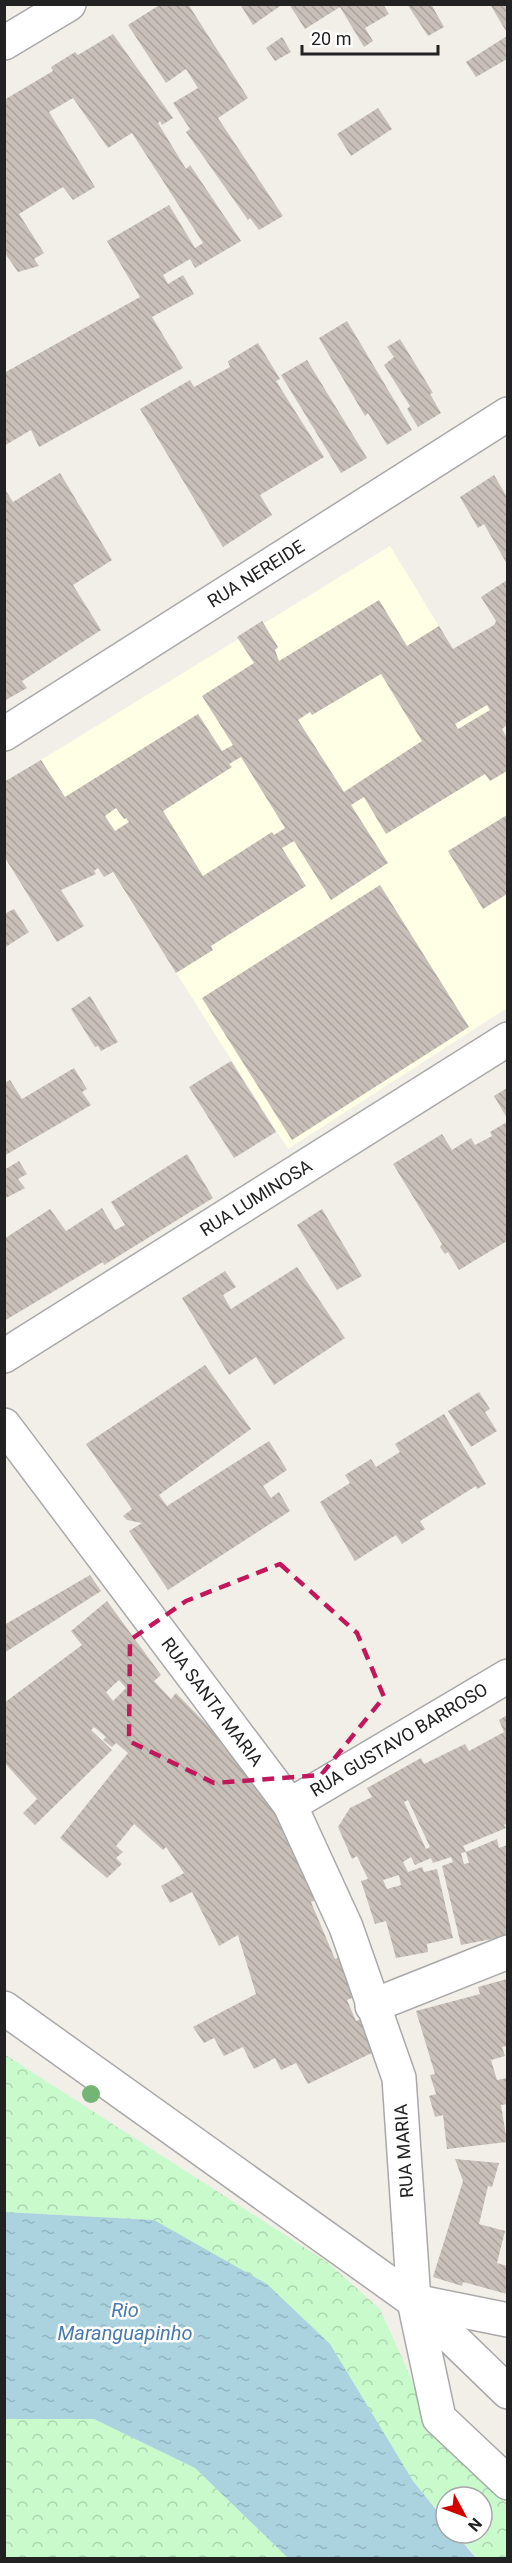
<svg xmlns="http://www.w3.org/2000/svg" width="512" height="2563" font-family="Roboto,sans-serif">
<defs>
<pattern id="park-crowns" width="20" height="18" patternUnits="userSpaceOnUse" patternTransform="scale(1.5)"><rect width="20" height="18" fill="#c8facc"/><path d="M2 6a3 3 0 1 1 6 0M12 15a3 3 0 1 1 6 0" fill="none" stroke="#acd6af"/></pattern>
<pattern id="water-ripples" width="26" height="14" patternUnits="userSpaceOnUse" patternTransform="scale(1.5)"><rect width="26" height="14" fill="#aad3df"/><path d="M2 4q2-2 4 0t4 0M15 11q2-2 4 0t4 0" fill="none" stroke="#92b5bf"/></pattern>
<pattern id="building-back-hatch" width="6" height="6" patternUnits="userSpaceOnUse" patternTransform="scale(1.5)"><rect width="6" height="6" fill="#c7bfb8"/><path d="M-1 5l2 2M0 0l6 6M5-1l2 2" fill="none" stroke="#aba49e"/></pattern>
</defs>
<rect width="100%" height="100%" fill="#f2efe9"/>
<polygon fill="#ffffe5" points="390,546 507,738 507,1008 288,1149 41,760"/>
<g fill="url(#park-crowns)">
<polygon points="4,2054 327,2262 380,2309 431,2423 461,2462 507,2504 507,2558 477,2558 456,2533 482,2533 482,2497 446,2497 446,2521 413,2481 154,2220 5,2212"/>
<polygon points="5,2419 94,2419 195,2468 288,2558 5,2558"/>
</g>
<polygon fill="url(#water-ripples)" points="4,2212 154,2220 267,2284 330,2344 413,2481 446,2522 446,2533 455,2533 476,2558 288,2558 195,2468 94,2419 5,2419"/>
<g fill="url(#building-back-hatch)" fill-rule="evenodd">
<polygon points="161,4 188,4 248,98 218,118 283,216 259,230 250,218 248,220 186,132 190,129 173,103 198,88 186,69 166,83 128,25"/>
<polygon points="240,4 283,4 253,25"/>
<polygon points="289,4 383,4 389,14 365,28 373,41 364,47 340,7 305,29"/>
<polygon points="407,4 431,4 444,27 428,36"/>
<polygon points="490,4 507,4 507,33"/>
<polygon points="113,34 173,118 162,125 160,121 158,123 186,169 190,165 241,241 195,268 190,259 163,275 168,284 183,275 194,294 152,317 183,368 39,447 31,430 4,446 4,373 140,297 107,241 169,205 195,248 203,243 132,133 108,148 73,98 49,112 95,187 73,200 63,187 19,214 44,253 34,259 39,266 18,272 4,252 4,100 53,71 51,67 75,52 78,55"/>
<polygon points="507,36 507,59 476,77 466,62"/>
<polygon points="282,37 291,52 275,61 266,48"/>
<polygon points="378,108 392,129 351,156 337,134"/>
<polygon points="347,321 412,430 387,445 368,413 365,416 319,338"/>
<polygon points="400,339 433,393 430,394 441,413 418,427 407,409 410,406 384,365 394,357 387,347"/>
<polygon points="258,343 280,379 276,381 324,457 260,495 272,515 223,547 140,409 190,380 194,387 230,367 228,361"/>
<polygon points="307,360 367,458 341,473 281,375"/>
<polygon points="60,473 112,560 73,585 101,630 22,681 27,688 4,701 4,488 13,502"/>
<polygon points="494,475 507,497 507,564 484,524 478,528 460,497"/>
<path d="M507 580V725L502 729 507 738V771L490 781 485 774 386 834 364 797 351 805 388 863 331 900 294 841 282 848 306 886 211 946 213 950 176 973 113 872 104 877 98 868 94 871 96 874 61 890 84 926 57 942 4 856V782L41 760 65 797 198 714 222 751 233 745 202 696 254 663 237 637 262 621 278 647 275 650 279 661 379 600 407 646 439 626 453 649 494 625 496 621 481 597ZM381 674 422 741 344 792 298 720 310 712 312 715ZM487 705 490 710 458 729 455 724ZM241 757 285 828 274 835 272 832 203 876 163 811 232 767 229 764ZM116 808 124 819 126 818 129 822 115 831 105 816Z"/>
<polygon points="507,815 507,894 483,909 448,851"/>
<polygon points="380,885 469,1027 292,1140 202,998"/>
<polygon points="14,909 29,932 4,948 4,914"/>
<polygon points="90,996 118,1042 101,1051 98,1046 95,1047 71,1009"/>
<polygon points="231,1061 276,1132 234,1158 189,1087"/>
<polygon points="74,1068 87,1089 82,1092 91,1105 4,1156 4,1083 10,1080 22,1099"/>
<polygon points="507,1088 507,1118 494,1096"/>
<polygon points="507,1122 507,1241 459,1270 448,1252 445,1254 440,1247 442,1244 393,1164 442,1134 452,1150 471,1138 475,1145 492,1136 490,1132"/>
<polygon points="187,1154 213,1198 104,1265 103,1262 4,1321 4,1239 50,1209 66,1231 102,1208 115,1230 125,1225 111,1202"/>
<polygon points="19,1161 27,1174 18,1179 25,1188 4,1199 4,1170"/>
<polygon points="322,1209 362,1276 337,1290 297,1225"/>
<polygon points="297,1267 345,1338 274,1385 256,1357 229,1375 182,1298 225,1271 236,1287 223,1295 231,1309"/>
<polygon points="205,1365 251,1429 159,1495 167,1506 269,1441 287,1470 263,1486 271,1498 279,1492 290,1511 168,1590 129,1531 142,1523 127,1520 123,1516 132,1509 86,1444"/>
<polygon points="479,1392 490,1409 485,1412 497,1431 471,1447 448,1411"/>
<polygon points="444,1414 486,1484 477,1489 476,1486 420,1521 425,1529 402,1544 396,1535 355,1561 320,1502 350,1483 345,1475 371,1459 376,1467 400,1452 395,1444"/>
<polygon points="90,1575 101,1591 4,1653 4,1625"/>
<path d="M107 1601 161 1675 154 1681 171 1699 176 1693 215 1733 280 1817 321 1898 311 1902 335 1959 343 1955 361 1994 347 2000 356 2021 370 2015 384 2047 308 2084 296 2063 281 2070 275 2058 254 2069 243 2047 224 2056 214 2038 204 2043 193 2027 256 1994 238 1935 219 1946 192 1892 170 1903 161 1886 184 1873 166 1847 163 1850 134 1824 116 1846 123 1852 116 1858 122 1864 107 1878 60 1838 128 1753 116 1743 112 1747 103 1740 106 1737 94 1727 91 1730 112 1750 35 1825 23 1813 37 1799 4 1762V1744L7 1742 4 1739V1703L82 1645 71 1631ZM119 1680 126 1688 113 1701 106 1692Z"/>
<path d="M507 1715V1823L504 1825 506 1828 463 1846 466 1852 461 1853 464 1864 469 1863 466 1852 497 1839 499 1848 507 1845V1936L461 1945 442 1866 453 1862 451 1857 433 1863 431 1858 415 1865 411 1857 403 1862 408 1872 422 1867 424 1872 437 1869 453 1938 427 1944 428 1952 396 1958 386 1921 375 1924 361 1881 368 1879 357 1856 352 1859 338 1827 350 1808 372 1797 367 1788 421 1758 424 1764 465 1744 469 1751 504 1732 499 1720ZM408 1800 430 1847 426 1849 404 1802ZM399 1875 401 1885 387 1889 383 1880Z"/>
<polygon points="507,1979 507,2046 502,2047 505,2056 491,2060 497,2080 507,2078 507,2104 501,2105 507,2142 447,2149 443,2115 435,2117 429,2096 436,2094 430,2075 435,2074 416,2011 480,1994 478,1987"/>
<polygon points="455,2159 499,2163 492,2187 488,2186 479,2224 505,2231 497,2263 507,2266 507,2294 463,2282 462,2286 433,2277 463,2181"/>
</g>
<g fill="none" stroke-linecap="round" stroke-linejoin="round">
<defs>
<g id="minor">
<polyline points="4,43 69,4"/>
<polyline points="4,734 508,414"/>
<polyline points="4,1356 508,1039"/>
<polyline points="4,1425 290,1805 346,1927 399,2078 414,2301 439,2418 508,2483"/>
<polyline points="290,1805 508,1676"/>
<polyline points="372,2006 508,1952"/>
<polyline points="4,2008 414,2301 508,2392"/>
<polyline points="414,2301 508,2320"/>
</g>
</defs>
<use href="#minor" stroke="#a9a9a9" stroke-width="36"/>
<use href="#minor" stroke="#fff" stroke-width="33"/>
</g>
<circle fill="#74b475" cx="91" cy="2094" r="9"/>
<path fill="none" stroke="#c2185b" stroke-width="4.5" stroke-dasharray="12 8" stroke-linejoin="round" d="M280 1564 357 1633 384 1697 321 1775 214 1783 129 1741 130 1640 186 1601Z"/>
<g text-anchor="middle" stroke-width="5" stroke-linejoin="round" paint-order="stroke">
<g font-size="18" fill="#222" stroke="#fff">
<text transform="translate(256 574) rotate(-32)" y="6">RUA NEREIDE</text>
<text transform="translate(256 1198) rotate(-32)" y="6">RUA LUMINOSA</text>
<text transform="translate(212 1702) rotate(53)" y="6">RUA SANTA MARIA</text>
<text transform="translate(399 1740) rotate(-31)" y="6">RUA GUSTAVO BARROSO</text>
<text transform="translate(404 2151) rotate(-94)" y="6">RUA MARIA</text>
</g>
<g font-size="20" font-style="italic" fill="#4a7aab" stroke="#fff">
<text x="125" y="2317">Rio<tspan x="125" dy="23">Maranguapinho</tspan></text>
</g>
</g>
<rect width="512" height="2563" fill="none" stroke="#222222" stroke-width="12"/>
<g transform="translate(464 2515) rotate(131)"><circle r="28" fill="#ffffff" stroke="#a7a7a7" stroke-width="1.5"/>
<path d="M0-4.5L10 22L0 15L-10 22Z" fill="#d40000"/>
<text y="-9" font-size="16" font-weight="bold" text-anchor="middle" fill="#222222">N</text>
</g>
<path d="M302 45v9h136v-9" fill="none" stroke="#222222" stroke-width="3"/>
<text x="311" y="45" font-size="18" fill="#222222" stroke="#ffffff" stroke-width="4.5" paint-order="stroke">20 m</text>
</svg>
